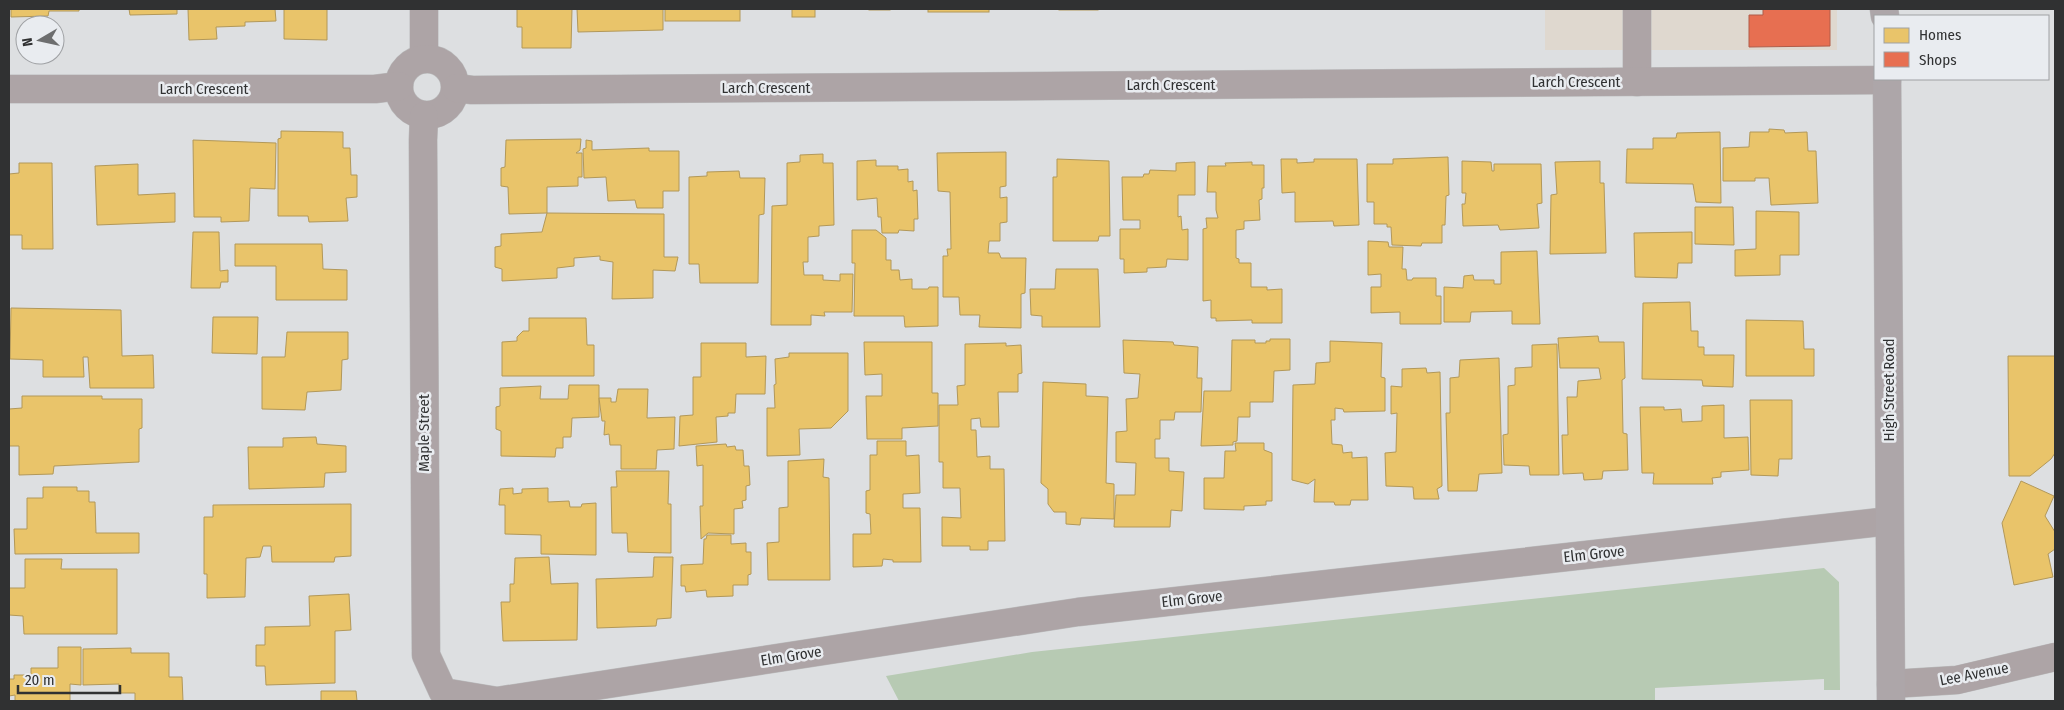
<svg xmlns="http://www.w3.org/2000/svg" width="2064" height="710" font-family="'Fira Sans Condensed',sans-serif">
<rect width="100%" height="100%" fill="#dddfe1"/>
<rect fill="#dfd8cf" x="1545" y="9" width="292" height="41"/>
<polygon fill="#b7cab3" points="1824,568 1839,582 1840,690 1824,690 1824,679 1655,688 1655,701 899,701 886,676 1032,652"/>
<g fill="#e9c46a" stroke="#b29859">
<polygon points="11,9 79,9 79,11 49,11 48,16 11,17"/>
<polygon points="129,9 177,9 177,14 130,15"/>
<polygon points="188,9 275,9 276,21 245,22 245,26 216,27 217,39 189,40"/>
<polygon points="284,9 327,9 327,40 284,39"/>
<polygon points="517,9 572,9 571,48 522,48 522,27 517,27"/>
<polygon points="577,9 663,9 663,30 578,32"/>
<rect x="665" y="9" width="75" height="12"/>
<rect x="792" y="9" width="23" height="8"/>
<rect x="869" y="9" width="21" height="1"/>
<rect x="928" y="9" width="61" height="3"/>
<rect x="1059" y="9" width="39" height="1"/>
<polygon points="1769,129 1784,130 1785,133 1807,132 1808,151 1816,151 1818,203 1771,205 1769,178 1755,178 1755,181 1723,181 1723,148 1749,147 1750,132 1769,132"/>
<polygon points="281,131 343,132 343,148 350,148 351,175 357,175 357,197 346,198 348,221 309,222 308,216 278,216 278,139 281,138"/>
<polygon points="1720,132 1721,203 1696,202 1693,184 1626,183 1627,149 1653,149 1653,138 1676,138 1677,133"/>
<polygon points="581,139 580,150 576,153 582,153 582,177 578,177 578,186 547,187 547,213 509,214 508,187 501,186 501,168 505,167 506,140"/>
<polygon points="193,140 276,143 275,189 250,188 249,221 221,222 221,217 194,217"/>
<polygon points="586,140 592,141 592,150 649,148 649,151 679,151 679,191 663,191 663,208 637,208 635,200 608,201 606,177 584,178 583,149 586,148"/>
<polygon points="1006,152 1006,186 1000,187 1000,198 1007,197 1007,222 1000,223 1000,241 989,241 988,253 999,253 1001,258 1026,258 1025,293 1021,294 1021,328 979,327 980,315 960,315 959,297 943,297 943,256 948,256 947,249 951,249 950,192 938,191 937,153"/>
<polygon points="823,154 823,163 833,163 834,225 819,226 819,236 808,237 808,262 803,262 804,275 823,275 823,280 840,281 840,274 853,274 852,312 824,312 825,316 811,315 811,325 771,325 772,206 787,205 787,163 800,162 800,155"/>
<polygon points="1448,157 1449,195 1446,196 1445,225 1442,225 1442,243 1422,243 1421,246 1392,245 1391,227 1387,227 1387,224 1374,224 1374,202 1367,202 1367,164 1393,164 1393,159"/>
<polygon points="1057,159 1109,161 1110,236 1099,236 1098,241 1053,241 1053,177 1057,177"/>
<polygon points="1281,159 1297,159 1297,163 1314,162 1314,159 1357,159 1359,225 1334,226 1333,221 1295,222 1295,192 1282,193"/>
<polygon points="876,160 876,166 898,166 898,170 908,169 908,182 913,181 913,191 917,190 918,219 914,219 914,231 899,230 898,233 882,233 881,217 878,217 877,198 857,200 857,161"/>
<polygon points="1462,161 1491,162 1492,171 1494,171 1494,164 1541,164 1542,203 1537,204 1539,228 1500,230 1498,225 1463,226 1462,204 1465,204 1466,193 1462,193"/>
<polygon points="1600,161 1600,183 1604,183 1606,253 1550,254 1551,195 1557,194 1555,162"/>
<polygon points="1195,162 1195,195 1178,195 1178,217 1181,216 1182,230 1188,229 1188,260 1167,259 1166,267 1147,268 1147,272 1124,273 1124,259 1120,259 1120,229 1140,229 1140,220 1123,220 1122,177 1143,177 1144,174 1149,174 1150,170 1176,171 1176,163"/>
<polygon points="1252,162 1252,165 1264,165 1264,188 1262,188 1262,199 1259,200 1260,220 1244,221 1244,229 1236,230 1236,258 1239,259 1239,263 1251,263 1251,287 1267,287 1267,290 1282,289 1282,323 1252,323 1252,320 1216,321 1216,318 1211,318 1211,300 1203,301 1203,229 1207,228 1206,218 1218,218 1216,210 1216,192 1207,192 1208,166 1226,166 1225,163"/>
<polygon points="19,163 52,163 53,249 22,249 22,235 9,235 9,174 19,173"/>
<polygon points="138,164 138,195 175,193 175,222 97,225 95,166"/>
<polygon points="739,171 740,178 765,178 764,214 759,215 758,283 700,283 699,264 689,264 689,177 707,176 707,172"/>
<polygon points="1695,207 1733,207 1734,245 1695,244"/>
<polygon points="1756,211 1799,212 1799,255 1780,255 1780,275 1735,276 1735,250 1756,249"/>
<polygon points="547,213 664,214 664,257 678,257 675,271 653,270 653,298 612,299 613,262 600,260 600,256 574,258 574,266 557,268 557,278 502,281 502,269 495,267 495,247 501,246 501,234 542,232"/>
<polygon points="852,230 876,230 886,238 886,260 891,260 891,270 899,270 900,280 912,279 912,289 928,289 929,287 938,287 938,326 905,327 904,316 854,316 855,263 852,263"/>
<polygon points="193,232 219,232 220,271 228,270 228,282 221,282 220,288 191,288"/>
<polygon points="1692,232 1692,263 1678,263 1677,278 1635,277 1634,233"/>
<polygon points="1368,241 1388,242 1389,247 1403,247 1402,269 1406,269 1407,280 1412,280 1413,278 1436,278 1436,296 1441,296 1441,324 1400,324 1400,312 1371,313 1371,287 1381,287 1381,274 1368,275"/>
<polygon points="235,244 322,244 323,269 347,270 347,300 276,300 276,266 235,266"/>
<polygon points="1537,251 1540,324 1512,324 1512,311 1471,312 1470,322 1444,322 1444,287 1463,288 1464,276 1473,275 1474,280 1494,280 1494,284 1501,284 1501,252"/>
<polygon points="1056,269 1098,269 1100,327 1042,327 1042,316 1031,315 1030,289 1055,289"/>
<polygon points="1690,302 1691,331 1698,331 1698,347 1704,347 1704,355 1734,355 1733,387 1703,386 1702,380 1642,379 1643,303"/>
<polygon points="11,308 121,310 122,356 153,355 154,388 90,388 88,357 83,357 84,377 43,377 43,360 10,359"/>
<polygon points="213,317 258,317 257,354 212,353"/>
<polygon points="529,318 586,318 587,345 594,345 594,376 502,376 502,342 517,341 517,337 523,331 529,331"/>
<polygon points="1746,320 1803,321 1804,349 1814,349 1814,376 1746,376"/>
<polygon points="287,332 348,332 348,359 342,360 341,390 307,392 305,410 262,409 262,357 285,357"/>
<polygon points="1598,336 1599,342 1624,342 1625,378 1622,380 1623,433 1627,434 1628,470 1603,471 1602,479 1584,480 1583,473 1563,474 1562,435 1568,435 1567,397 1577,397 1578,381 1601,379 1599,368 1560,368 1558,338"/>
<polygon points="1270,339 1290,339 1290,370 1274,371 1273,402 1250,402 1250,417 1238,417 1237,441 1233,442 1233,445 1201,446 1204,391 1231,391 1232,340 1255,340 1255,343 1266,343 1266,341 1270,341"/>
<polygon points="1123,340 1173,342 1174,345 1198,347 1197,378 1202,378 1201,412 1175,412 1174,420 1160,420 1160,439 1155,439 1155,458 1169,458 1169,471 1184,472 1182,511 1171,510 1170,527 1114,527 1116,495 1135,495 1136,463 1116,462 1116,432 1127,431 1126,399 1138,398 1140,374 1124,373"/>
<polygon points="1330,341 1382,343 1381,377 1385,378 1385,411 1344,412 1343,409 1335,408 1335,420 1331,420 1332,444 1342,445 1343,453 1352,452 1352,458 1367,457 1368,500 1351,500 1350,505 1335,505 1334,502 1314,502 1315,479 1308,484 1292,480 1293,385 1315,384 1316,363 1330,362"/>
<polygon points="864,342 932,342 932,393 938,393 938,426 902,428 902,439 867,439 866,396 882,396 882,374 865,375"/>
<polygon points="701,343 746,343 746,357 766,356 765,394 736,394 735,413 728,413 728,416 716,417 717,442 679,446 680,416 693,415 693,377 701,377"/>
<polygon points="1006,343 1006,346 1021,345 1022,373 1018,374 1018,392 998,392 999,427 981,427 980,418 971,419 971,430 976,430 977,457 990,456 990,469 1004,469 1005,541 988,541 988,550 970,550 970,546 942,546 942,517 961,518 960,488 943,488 943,462 939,462 939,405 958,405 957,386 965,385 965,344"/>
<polygon points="1557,344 1559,475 1530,475 1529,466 1504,465 1503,435 1508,434 1508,386 1515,385 1515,368 1532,367 1532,345"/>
<polygon points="789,353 848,353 848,411 831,428 799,429 800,455 767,456 767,408 775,408 774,385 776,384 775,359 789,357"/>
<polygon points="2008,356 2055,356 2055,453 2051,459 2030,476 2009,476"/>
<polygon points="1499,358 1502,473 1479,474 1477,491 1448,491 1446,413 1450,413 1450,378 1459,377 1460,360"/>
<polygon points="1426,368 1427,373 1440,372 1442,486 1437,489 1439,499 1414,499 1413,487 1386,486 1385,453 1396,452 1397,413 1391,414 1391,386 1402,387 1402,369"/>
<polygon points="1043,382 1086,384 1086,396 1108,397 1106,483 1114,484 1114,519 1081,518 1080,525 1066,524 1066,512 1054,512 1048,504 1048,489 1041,483"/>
<polygon points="569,385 599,385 599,417 572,418 571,437 563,437 563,448 556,448 555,457 501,456 501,431 496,429 496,407 500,406 500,388 541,386 540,399 568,399"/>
<polygon points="618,389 648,389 647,418 675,417 674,449 657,450 656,469 621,469 621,445 610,445 609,434 604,435 605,421 602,421 599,398 611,398 611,402 616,402"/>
<polygon points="22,396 102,396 102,399 142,399 142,428 139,429 139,462 54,466 53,474 19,475 19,446 9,446 9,409 22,408"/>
<polygon points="1750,400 1792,400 1792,459 1779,459 1778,476 1751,475"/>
<polygon points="1724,405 1724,438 1748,437 1749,470 1721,472 1721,477 1712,478 1713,484 1653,484 1654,473 1642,473 1640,407 1664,407 1664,410 1681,409 1682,422 1702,421 1702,406"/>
<polygon points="316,437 317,444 346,446 346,472 325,473 324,487 249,489 248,447 283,447 283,438"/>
<polygon points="877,441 906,441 906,456 919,455 920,493 903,494 903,508 920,508 921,562 893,562 893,560 883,559 882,566 853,567 853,534 871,534 870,514 866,513 866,491 870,490 870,455 877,455"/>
<polygon points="1235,443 1264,443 1264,450 1272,453 1272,501 1266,501 1266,505 1244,506 1244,510 1204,509 1204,478 1224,478 1225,451 1236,451"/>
<polygon points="726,444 727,447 735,446 736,450 743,450 744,466 749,466 750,485 746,486 746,500 742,501 743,508 734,509 734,534 708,533 701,539 700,506 703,506 703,465 697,466 696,446"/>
<polygon points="824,459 823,477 829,478 830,580 768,580 767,543 779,542 779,508 788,507 788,461"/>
<polygon points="616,471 669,471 668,504 671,504 671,553 628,552 627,533 612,533 611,487 617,487"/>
<polygon points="2021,481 2054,496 2045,516 2055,532 2055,549 2048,554 2053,577 2014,585 2002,523"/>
<polygon points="43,487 77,487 77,491 89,491 89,502 95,502 96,533 139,533 139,553 15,554 14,529 27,529 27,498 43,498"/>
<polygon points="513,488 513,494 522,493 522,489 548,488 548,502 569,501 570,507 581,507 582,504 596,503 596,555 541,554 541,535 505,534 505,505 499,505 500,489"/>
<polygon points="351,504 351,556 335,557 334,562 272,562 271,546 263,546 260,557 246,558 245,597 207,598 207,574 204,574 204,517 213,517 213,505"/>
<polygon points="707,535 731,535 731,544 746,543 746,552 751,552 751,574 748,575 748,585 733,585 733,596 707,597 706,590 686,592 685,586 681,586 681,565 703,564 704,539 706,539"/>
<polygon points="549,557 551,584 578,583 577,640 503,641 501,602 510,602 510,584 514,584 515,558"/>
<polygon points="654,557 673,557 671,618 657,619 656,626 597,628 596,579 653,577"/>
<polygon points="25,559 62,559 61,569 117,569 117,634 24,634 23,616 9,615 9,588 25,588"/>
<polygon points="349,594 351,630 335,631 335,683 266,685 265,666 256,666 256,645 265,645 265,627 310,626 309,596"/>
<polygon points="58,647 81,647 81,685 70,684 70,701 15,701 15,695 9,696 9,679 14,679 14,675 31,675 31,668 58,668"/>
<polygon points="131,648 131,653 169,653 169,677 182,677 183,701 135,701 135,693 119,693 119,684 83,685 83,649"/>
<polygon points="321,691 356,691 357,701 321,701"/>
</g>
<polygon fill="#e76f51" stroke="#b05c48" points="1763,9 1830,9 1830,46 1749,47 1749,15 1763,15"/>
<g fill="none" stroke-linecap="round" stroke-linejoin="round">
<defs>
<g id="minor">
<polyline points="1637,9 1637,82"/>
<polyline points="424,59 424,9"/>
<circle cx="427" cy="87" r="28"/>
<polyline points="456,88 472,90 1887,80"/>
<polyline points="9,89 375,89 399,86"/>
<polyline points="424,116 423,140 426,655 443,692 497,701 1078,612 1889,521"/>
<polyline points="1891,684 1957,680 2055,657"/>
</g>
<g id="major">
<polyline points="1884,9 1885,16"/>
<polyline points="1887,79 1891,701"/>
</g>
</defs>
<use href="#minor" stroke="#bbbcbd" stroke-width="29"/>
<use href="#major" stroke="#bbbcbd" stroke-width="29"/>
<use href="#minor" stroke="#ada4a6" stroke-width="28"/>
<use href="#major" stroke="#ada6a9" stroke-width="28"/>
</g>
<g text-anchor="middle" stroke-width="5" stroke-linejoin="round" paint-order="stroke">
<g font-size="15" fill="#303132" stroke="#e9ecf0">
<text x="1576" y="87">Larch Crescent</text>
<text x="1171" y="90">Larch Crescent</text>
<text x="766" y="93">Larch Crescent</text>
<text x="204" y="94">Larch Crescent</text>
<text transform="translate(1889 390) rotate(-90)" y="5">High Street Road</text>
<text transform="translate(424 433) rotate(-90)" y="5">Maple Street</text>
<text transform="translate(1594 554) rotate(-6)" y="5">Elm Grove</text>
<text transform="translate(1192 599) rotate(-6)" y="5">Elm Grove</text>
<text transform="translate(791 656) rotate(-9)" y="5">Elm Grove</text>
<text transform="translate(1974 674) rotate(-11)" y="5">Lee Avenue</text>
</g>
</g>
<rect width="2064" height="710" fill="none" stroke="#303132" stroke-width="20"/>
<rect x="1874" y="15" width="175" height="65" fill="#e9ecf0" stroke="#9fa1a4"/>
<rect x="1884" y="28" width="25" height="15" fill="#e9c46a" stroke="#9fa1a4"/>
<text x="1919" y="40" font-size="15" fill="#303132">Homes</text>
<rect x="1884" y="52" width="25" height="15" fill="#e76f51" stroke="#9fa1a4"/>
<text x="1919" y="65" font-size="15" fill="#303132">Shops</text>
<g transform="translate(40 40) rotate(261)"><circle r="24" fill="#e9ecf0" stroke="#9fa1a4"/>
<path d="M0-4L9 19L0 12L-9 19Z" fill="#6d6e6f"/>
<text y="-8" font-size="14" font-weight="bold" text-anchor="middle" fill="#303132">N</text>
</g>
<path d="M18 685v8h102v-8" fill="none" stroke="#303132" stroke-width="2.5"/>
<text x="25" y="685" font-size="15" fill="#303132" stroke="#e9ecf0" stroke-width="4" paint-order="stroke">20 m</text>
</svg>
